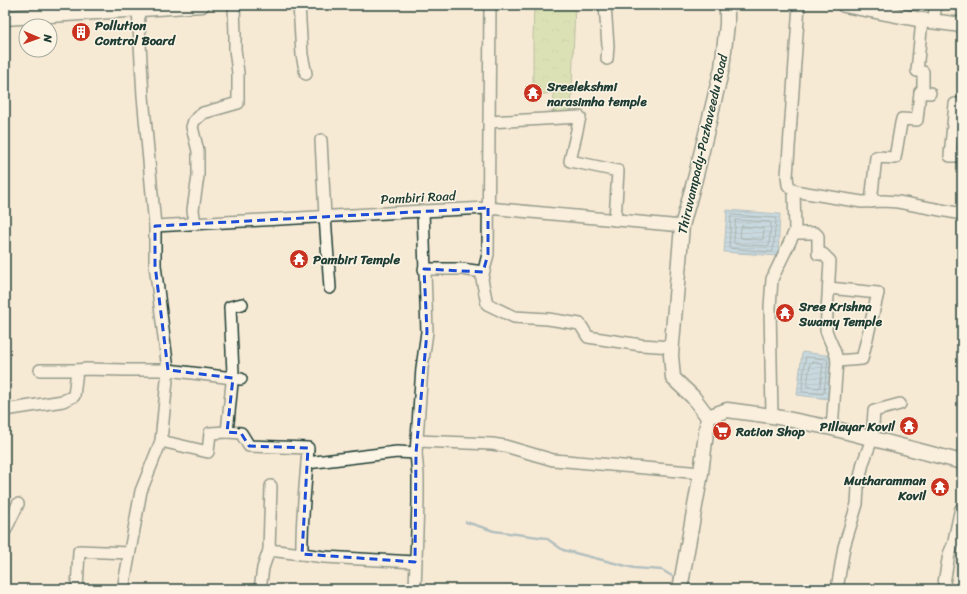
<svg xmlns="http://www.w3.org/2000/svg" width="967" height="594" font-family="Sriracha,sans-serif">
<defs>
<pattern id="park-crowns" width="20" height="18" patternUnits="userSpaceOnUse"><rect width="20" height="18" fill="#bbd78f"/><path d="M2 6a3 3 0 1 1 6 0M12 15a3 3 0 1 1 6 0" fill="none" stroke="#a0b97c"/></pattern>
<pattern id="water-rules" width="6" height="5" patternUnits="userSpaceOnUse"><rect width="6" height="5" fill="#8cc3ea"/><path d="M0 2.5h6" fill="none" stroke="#72a0be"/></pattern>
</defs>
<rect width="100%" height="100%" fill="#f7ead5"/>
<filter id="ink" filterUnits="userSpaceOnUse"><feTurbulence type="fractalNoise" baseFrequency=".025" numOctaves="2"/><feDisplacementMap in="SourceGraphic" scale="8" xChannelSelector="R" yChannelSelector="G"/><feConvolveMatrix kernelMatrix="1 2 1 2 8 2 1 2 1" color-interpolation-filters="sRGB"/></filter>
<g filter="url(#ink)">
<polygon fill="url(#park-crowns)" stroke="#6d8a62" points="534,5 575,5 571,115 553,116 554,93 533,95 533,39"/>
<g fill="url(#water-rules)" stroke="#608da1">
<polygon points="727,210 780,214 778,256 724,252"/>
<polygon points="802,352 833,356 828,399 797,395"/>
</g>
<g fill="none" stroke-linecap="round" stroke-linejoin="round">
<g stroke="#4b737d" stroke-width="1">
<polygon points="732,215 775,218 776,220 773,251 772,252 729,248 731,216"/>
<polygon points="736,220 770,222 771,224 769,246 767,246 735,244 734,242"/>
<path d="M742 226 763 228 764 230 763 239 762 240 741 238C740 236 740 229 742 226Z"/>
<polygon points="806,357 826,359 828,360 824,392 823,394 803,392 802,391"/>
<polygon points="812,362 821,364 823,365 820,387 819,388 809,387 807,386 810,364"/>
</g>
<g stroke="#608da1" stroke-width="2.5">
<polyline points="466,522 494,531 546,538 563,550 634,568 662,570 677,579"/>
<polyline points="686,585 693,589"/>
</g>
<defs>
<g id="minor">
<polyline points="299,5 302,55 306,74"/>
<polyline points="490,5 488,254 482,279 487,304 514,317 548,319 580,324 588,337 641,345 672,347"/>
<polyline points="605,5 608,46 607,59"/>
<path d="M799 5 787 176 788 185 794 191 795 231 799 233H815L818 236V254H823L830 261 826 330C829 341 836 350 837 361L832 428"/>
<polyline points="922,20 917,71 923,72 923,92"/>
<polyline points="933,22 936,5"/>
<polyline points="962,104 955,104 950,156 962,156"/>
<polyline points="489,122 580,117 570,161 618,171 615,220"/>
<polyline points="321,140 325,216 330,288"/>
<polyline points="794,191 862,202 884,201 898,202 962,214"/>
<polyline points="871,202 876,157 895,158 901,123 902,119 917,120 920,92 930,93"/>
<polyline points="195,224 193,210 198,176 198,151 192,127 194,121 203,113 238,103 238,73 235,49 235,35 234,5"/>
<polyline points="155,226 423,211 488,208 682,226"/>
<polyline points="424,269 461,269 483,272"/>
<polyline points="829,288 878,293 862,359 837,361"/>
<path d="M242 304 230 307 233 373 227 432 241 433 249 446 308 448C306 484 301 519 302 554L324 557 415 562"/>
<polyline points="40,370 77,370"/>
<polyline points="5,410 63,401 74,396 77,370 86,369 125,370 168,370 241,379"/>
<polyline points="772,416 770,307 772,279 795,231"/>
<polyline points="161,441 208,452 210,433 227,432"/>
<polyline points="418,441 492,444 505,446 553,460 566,461 701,473"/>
<polyline points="307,463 397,452 416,453"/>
<polyline points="5,531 18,504"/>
<polyline points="269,550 302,554"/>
<polyline points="77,589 79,551 129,553"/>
<polyline points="123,589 141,491 161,441 168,370 155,265 155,226 143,96 138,9"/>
<polyline points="260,589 263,568 269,550 271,486"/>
<polyline points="415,589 418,502 418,475 416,453 422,368 427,332 423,211"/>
<polyline points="837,589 844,547 857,504 858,487 863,463 872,439 874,411 900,404"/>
<polyline points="943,589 949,554 956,538"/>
</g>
<g id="major">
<polyline points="844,5 922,20 962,25"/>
<polyline points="5,18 202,5"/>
<polyline points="708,417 693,397 673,378 671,355 682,226 696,175 722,68 727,24 727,5"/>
<polyline points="708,417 727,410 772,416 832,428 962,462"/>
<polyline points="962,510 956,538 962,539"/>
<polyline points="680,589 701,473 708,417"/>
</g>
</defs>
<use href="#minor" stroke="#1f3d34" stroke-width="14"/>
<use href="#major" stroke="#1f3d34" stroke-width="17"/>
<use href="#minor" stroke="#fcf5e5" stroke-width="11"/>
<use href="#major" stroke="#fcf5e5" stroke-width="14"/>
</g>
</g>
<path d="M0 0H967V594H0ZM488 208V254L483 272 424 269 427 332 416 453 415 562 302 554 308 448 249 446 241 433 227 432 233 378 168 370 155 265V226Z" fill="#f7ead5" fill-opacity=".55" fill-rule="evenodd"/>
<path fill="none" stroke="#1d4ed8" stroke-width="3" stroke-dasharray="8 5" stroke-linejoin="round" d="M488 208V254L483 272 424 269 427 332 416 453 415 562 302 554 308 448 249 446 241 433 227 432 233 378 168 370 155 265V226Z"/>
<defs>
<symbol id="building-disc" viewBox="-11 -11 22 22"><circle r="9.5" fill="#c8321e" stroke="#fcf5e5"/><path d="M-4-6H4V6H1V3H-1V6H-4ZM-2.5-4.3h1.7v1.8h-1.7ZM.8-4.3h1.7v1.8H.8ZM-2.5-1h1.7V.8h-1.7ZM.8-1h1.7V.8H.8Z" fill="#fff"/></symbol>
<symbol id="temple-disc" viewBox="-11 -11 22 22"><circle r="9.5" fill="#c8321e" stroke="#fcf5e5"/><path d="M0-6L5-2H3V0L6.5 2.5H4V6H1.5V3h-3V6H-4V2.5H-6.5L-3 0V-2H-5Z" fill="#fff"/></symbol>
<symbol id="supermarket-disc" viewBox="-11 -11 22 22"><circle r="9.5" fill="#c8321e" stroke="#fcf5e5"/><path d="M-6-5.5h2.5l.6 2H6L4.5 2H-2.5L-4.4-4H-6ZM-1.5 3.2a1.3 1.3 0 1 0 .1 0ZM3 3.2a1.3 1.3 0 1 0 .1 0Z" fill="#fff"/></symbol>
</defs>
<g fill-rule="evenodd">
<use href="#building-disc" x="70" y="21" width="22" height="22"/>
<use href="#temple-disc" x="522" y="82" width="22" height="22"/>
<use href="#temple-disc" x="288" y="248" width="22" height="22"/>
<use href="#temple-disc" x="774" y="302" width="22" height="22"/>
<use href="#temple-disc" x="898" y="415" width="22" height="22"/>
<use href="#supermarket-disc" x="711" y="420" width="22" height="22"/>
<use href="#temple-disc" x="929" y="476" width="22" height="22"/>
</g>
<g text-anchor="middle" stroke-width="3" stroke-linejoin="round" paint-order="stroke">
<g font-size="13" font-weight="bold" fill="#1f3d34" stroke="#fcf5e5" text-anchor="start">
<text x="95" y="30">Pollution<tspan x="95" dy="15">Control Board</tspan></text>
<text x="547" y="91">Sreelekshmi<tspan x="547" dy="15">narasimha temple</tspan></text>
<text x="313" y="264">Pambiri Temple</text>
<text x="799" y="311">Sree Krishna<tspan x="799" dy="15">Swamy Temple</tspan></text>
<text x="895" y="431" text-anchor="end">Pillayar Kovil</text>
<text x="736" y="436">Ration Shop</text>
<text x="926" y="485" text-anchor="end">Mutharamman<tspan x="926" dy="15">Kovil</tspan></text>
</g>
<g font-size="13" fill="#1f3d34" stroke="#fcf5e5">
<text transform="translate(702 144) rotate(-77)" y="5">Thiruvampady-Pazhaveedu Road</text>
<text transform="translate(418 197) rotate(-3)" y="5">Pambiri Road</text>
</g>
</g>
<rect width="967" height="594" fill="none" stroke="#fcf5e5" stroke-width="20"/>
<rect x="10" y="10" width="947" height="574" fill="none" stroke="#1f3d34" stroke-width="1.5" filter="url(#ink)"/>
<g transform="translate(38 38) rotate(92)"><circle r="19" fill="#fcf5e5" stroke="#a4ab9e"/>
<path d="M0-3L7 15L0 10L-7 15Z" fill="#c8321e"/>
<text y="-6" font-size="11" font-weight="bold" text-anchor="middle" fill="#1f3d34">N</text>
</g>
</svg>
